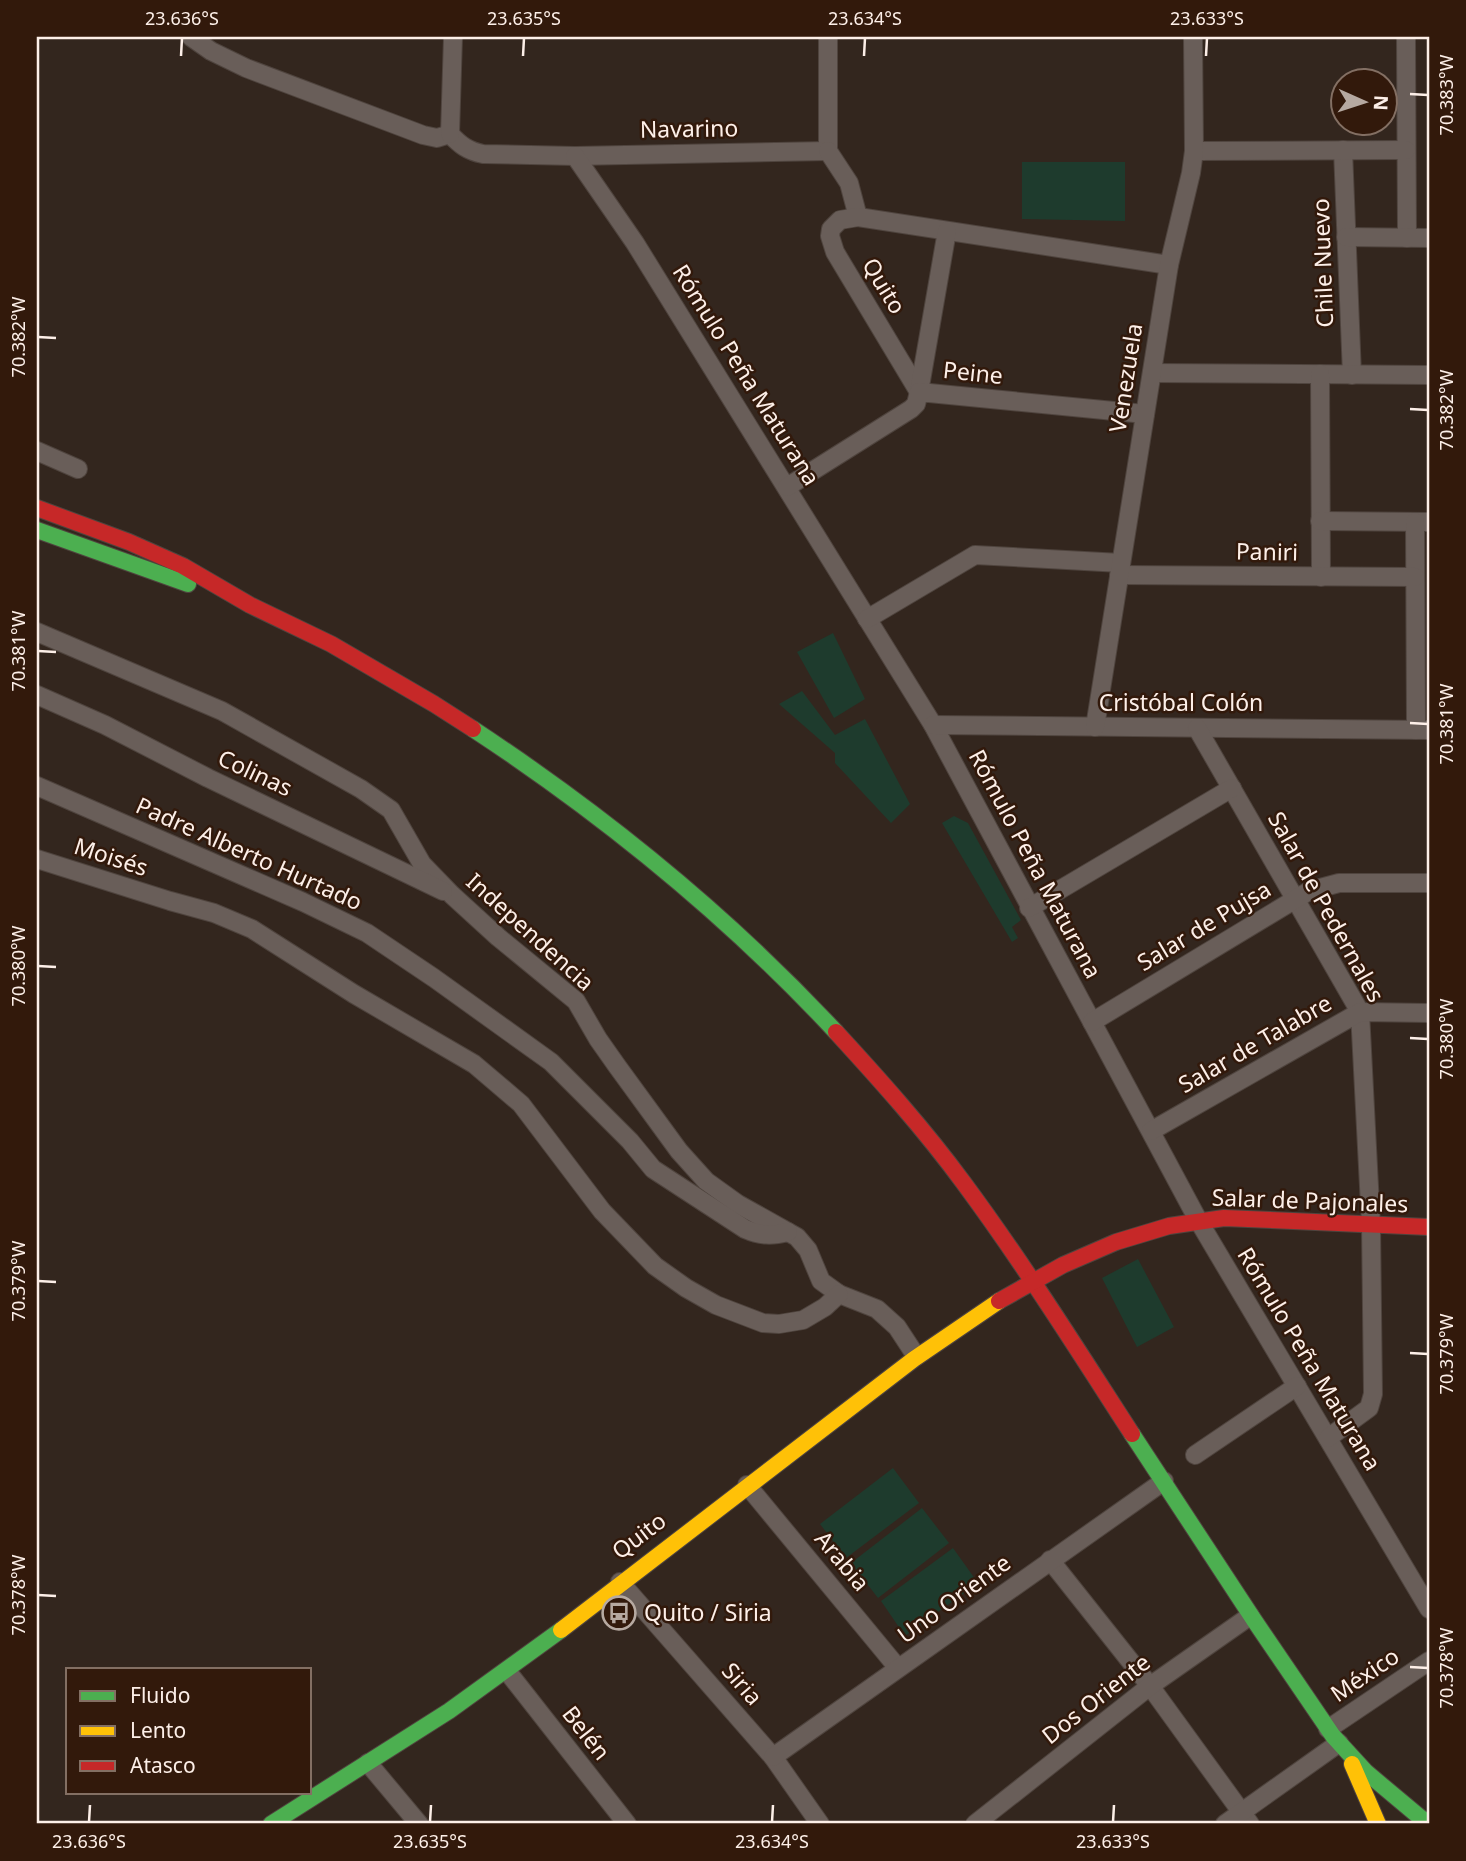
<svg xmlns="http://www.w3.org/2000/svg" width="1466" height="1861" font-family="'Noto Sans',sans-serif">
<rect width="100%" height="100%" fill="#33261e"/>
<g fill="#1e3b2d">
<polygon points="1022,162 1125,162 1125,221 1022,219"/>
<polygon points="833,633 865,699 834,718 797,652"/>
<polygon points="802,691 835,735 865,719 910,804 891,823 835,763 835,753 779,704"/>
<polygon points="954,816 968,823 1021,920 1012,927 1018,938 1012,942 942,823"/>
<polygon points="1138,1259 1174,1327 1137,1347 1102,1278"/>
<polygon points="893,1468 919,1503 846,1558 820,1524"/>
<polygon points="922,1508 949,1543 878,1598 851,1563"/>
<polygon points="953,1548 978,1583 905,1636 881,1601"/>
</g>
<g fill="none" stroke-linecap="round" stroke-linejoin="round">
<defs>
<g id="street">
<polyline points="191,37 211,51 246,68 423,135 437,138 450,134"/>
<polyline points="828,37 828,151"/>
<polyline points="1406,37 1407,238"/>
<path d="M450 134C460 145 468 151 483 154L575 156 828 151"/>
<polyline points="450,134 453,37"/>
<polyline points="1343,150 1352,375"/>
<polyline points="828,151 849,183 858,217"/>
<polyline points="1194,151 1406,150"/>
<polyline points="575,156 635,243 933,725 1198,1220 1429,1609"/>
<polyline points="1346,237 1429,238"/>
<polyline points="1152,373 1429,375"/>
<polyline points="1320,374 1321,577"/>
<polyline points="919,392 835,252 830,236 831,229 840,220 858,217 1169,265"/>
<polyline points="919,392 947,231"/>
<polyline points="37,451 78,469"/>
<polyline points="787,487 911,409 916,404 919,392 1145,414"/>
<polyline points="1320,521 1429,522"/>
<polyline points="1415,522 1416,730"/>
<polyline points="1119,575 1415,577"/>
<polyline points="867,619 975,555 1121,563"/>
<polyline points="37,632 222,711 361,789 391,810 422,864 452,895 498,937 576,1001 598,1039 617,1066 679,1151 706,1181 738,1204 797,1237 808,1250 821,1281 839,1294 877,1309 897,1327 916,1356"/>
<polyline points="37,695 105,725 208,778 443,891"/>
<polyline points="933,725 1429,730"/>
<polyline points="1095,727 1169,265 1191,173 1194,151 1193,37"/>
<polyline points="1197,728 1360,1012 1371,1225 1373,1394 1369,1408 1328,1438"/>
<path d="M37 786 303 902 367 933 434 978 551 1062 630 1141 653 1169 745 1229C761 1236 772 1236 788 1232"/>
<polyline points="37,859 170,901 214,913 252,929 354,994 474,1064 521,1104 602,1211 655,1266 686,1288 716,1305 763,1323 779,1324 803,1320 825,1307 839,1294"/>
<polyline points="1029,908 1232,788"/>
<polyline points="1092,1022 1309,891 1339,883 1429,883"/>
<polyline points="1151,1131 1360,1012 1429,1013"/>
<polyline points="1195,1455 1297,1386"/>
<polyline points="747,1485 898,1668"/>
<polyline points="1050,1560 1150,1686 1250,1824"/>
<polyline points="620,1582 773,1757 820,1824"/>
<polyline points="507,1671 627,1824"/>
<polyline points="1328,1729 1429,1661"/>
<polyline points="773,1757 1164,1481"/>
<polyline points="368,1763 419,1824"/>
<polyline points="975,1824 1150,1686 1250,1616"/>
<polyline points="1225,1824 1339,1743"/>
</g>
<g id="fast">
<polyline points="37,530 188,584"/>
<path d="M473 729C605 816 728 916 836 1032"/>
<polyline points="1132,1434 1254,1620 1333,1736 1366,1772 1428,1824"/>
<polyline points="271,1824 449,1711 561,1630"/>
</g>
<g id="slow">
<polyline points="561,1630 914,1359 999,1301"/>
<polyline points="1352,1764 1378,1824"/>
</g>
<g id="jam">
<polyline points="37,508 129,542 183,566 250,605 331,644 434,704 473,729"/>
<path d="M836 1032C880 1080 924 1129 963 1182 1023 1263 1077 1349 1132 1434"/>
<polyline points="999,1301 1063,1265 1116,1242 1169,1226 1224,1218 1429,1227"/>
</g>
</defs>
<use href="#street" stroke="#4f443e" stroke-width="20"/>
<use href="#fast" stroke="#4f443e" stroke-width="18"/>
<use href="#slow" stroke="#4f443e" stroke-width="18"/>
<use href="#jam" stroke="#4f443e" stroke-width="18"/>
<use href="#street" stroke="#695e59" stroke-width="18"/>
<use href="#fast" stroke="#4caf50" stroke-width="16"/>
<use href="#slow" stroke="#ffc107" stroke-width="16"/>
<use href="#jam" stroke="#c62828" stroke-width="16"/>
</g>
<path fill="none" stroke="#fdefe8" stroke-width="2.5" d="M181 56 182 38M523 56 524 38M864 56 865 38M1206 56 1207 38M1410 94 1428 95M38 337 56 338M1410 409 1428 410M38 651 56 652M1410 723 1428 724M38 966 56 967M1410 1038 1428 1039M38 1281 56 1282M1410 1353 1428 1354M38 1595 56 1596M1410 1667 1428 1668M89 1822 90 1805M430 1822 431 1805M772 1822 773 1805M1113 1822 1114 1805"/>
<defs>
<symbol id="bus-ring" viewBox="-11 -11 22 22"><circle r="9.5" fill="#32190b" stroke="#b6a9a1" stroke-width="1.5"/><path d="M-5-6H5V4H4V6H2V4H-2V6H-4V4H-5ZM-3.5-4V0h7V-4ZM-3.5 1.2v1.5H-2V1.2ZM2 1.2v1.5H3.5V1.2Z" fill="#b6a9a1"/></symbol>
</defs>
<g fill-rule="evenodd">
<use href="#bus-ring" x="600" y="1594" width="38" height="38"/>
</g>
<g text-anchor="middle" stroke-width="5" stroke-linejoin="round" paint-order="stroke">
<g font-size="23" fill="#fdefe8" stroke="#32190b">
<text transform="translate(689 129) rotate(-1)" y="8">Navarino</text>
<text transform="translate(1323 263) rotate(-92)" y="8">Chile Nuevo</text>
<text transform="translate(884 286) rotate(59)" y="8">Quito</text>
<text transform="translate(973 373) rotate(6)" y="8">Peine</text>
<text transform="translate(746 375) rotate(58)" y="8">Rómulo Peña Maturana</text>
<text transform="translate(1126 378) rotate(-81)" y="8">Venezuela</text>
<text transform="translate(1267 552) rotate(1)" y="8">Paniri</text>
<text x="1181" y="711">Cristóbal Colón</text>
<text transform="translate(255 773) rotate(25)" y="8">Colinas</text>
<text transform="translate(249 854) rotate(24)" y="8">Padre Alberto Hurtado</text>
<text transform="translate(111 857) rotate(18)" y="8">Moisés</text>
<text transform="translate(1035 864) rotate(62)" y="8">Rómulo Peña Maturana</text>
<text transform="translate(1326 907) rotate(61)" y="8">Salar de Pedernales</text>
<text transform="translate(1204 926) rotate(-31)" y="8">Salar de Pujsa</text>
<text transform="translate(530 932) rotate(42)" y="8">Independencia</text>
<text transform="translate(1255 1044) rotate(-30)" y="8">Salar de Talabre</text>
<text transform="translate(1310 1201) rotate(2)" y="8">Salar de Pajonales</text>
<text transform="translate(1309 1359) rotate(59)" y="8">Rómulo Peña Maturana</text>
<text transform="translate(639 1536) rotate(-37)" y="8">Quito</text>
<text transform="translate(842 1561) rotate(50)" y="8">Arabia</text>
<text transform="translate(954 1599) rotate(-36)" y="8">Uno Oriente</text>
<text transform="translate(1365 1675) rotate(-34)" y="8">México</text>
<text transform="translate(742 1684) rotate(49)" y="8">Siria</text>
<text transform="translate(1096 1699) rotate(-38)" y="8">Dos Oriente</text>
<text transform="translate(586 1733) rotate(52)" y="8">Belén</text>
</g>
<g font-size="23" fill="#fdefe8" stroke="#32190b" text-anchor="start">
<text x="644" y="1621">Quito / Siria</text>
</g>
</g>
<rect width="1466" height="1861" fill="none" stroke="#32190b" stroke-width="77"/>
<rect x="66" y="1668" width="245" height="126" fill="#32190b" stroke="#836f63" stroke-width="2"/>
<rect x="80" y="1691" width="35" height="10" fill="#4caf50" stroke="#836f63" stroke-width="2"/>
<text x="130" y="1703" font-size="21" fill="#fdefe8">Fluido</text>
<rect x="80" y="1726" width="35" height="10" fill="#ffc107" stroke="#836f63" stroke-width="2"/>
<text x="130" y="1738" font-size="21" fill="#fdefe8">Lento</text>
<rect x="80" y="1761" width="35" height="10" fill="#c62828" stroke="#836f63" stroke-width="2"/>
<text x="130" y="1773" font-size="21" fill="#fdefe8">Atasco</text>
<g transform="translate(1364 102) rotate(93)"><circle r="33" fill="#32190b" stroke="#836f63" stroke-width="2"/>
<path d="M0-5L12 26L0 18L-12 26Z" fill="#b6a9a1"/>
<text y="-10" font-size="19" font-weight="bold" text-anchor="middle" fill="#fdefe8">N</text>
</g>
<rect x="38" y="38" width="1390" height="1784" fill="none" stroke="#fdefe8" stroke-width="2.5"/>
<g font-size="18" text-anchor="middle" fill="#fdefe8">
<text x="182" y="25">23.636°S</text>
<text x="524" y="25">23.635°S</text>
<text x="865" y="25">23.634°S</text>
<text x="1207" y="25">23.633°S</text>
<text transform="translate(1447 95) rotate(-90)" y="6">70.383°W</text>
<text transform="translate(19 337) rotate(-90)" y="6">70.382°W</text>
<text transform="translate(1447 410) rotate(-90)" y="6">70.382°W</text>
<text transform="translate(19 651) rotate(-90)" y="6">70.381°W</text>
<text transform="translate(1447 724) rotate(-90)" y="6">70.381°W</text>
<text transform="translate(19 966) rotate(-90)" y="6">70.380°W</text>
<text transform="translate(1447 1039) rotate(-90)" y="6">70.380°W</text>
<text transform="translate(19 1281) rotate(-90)" y="6">70.379°W</text>
<text transform="translate(1447 1354) rotate(-90)" y="6">70.379°W</text>
<text transform="translate(19 1595) rotate(-90)" y="6">70.378°W</text>
<text transform="translate(1447 1668) rotate(-90)" y="6">70.378°W</text>
<text x="89" y="1848">23.636°S</text>
<text x="430" y="1848">23.635°S</text>
<text x="772" y="1848">23.634°S</text>
<text x="1113" y="1848">23.633°S</text>
</g>
</svg>
